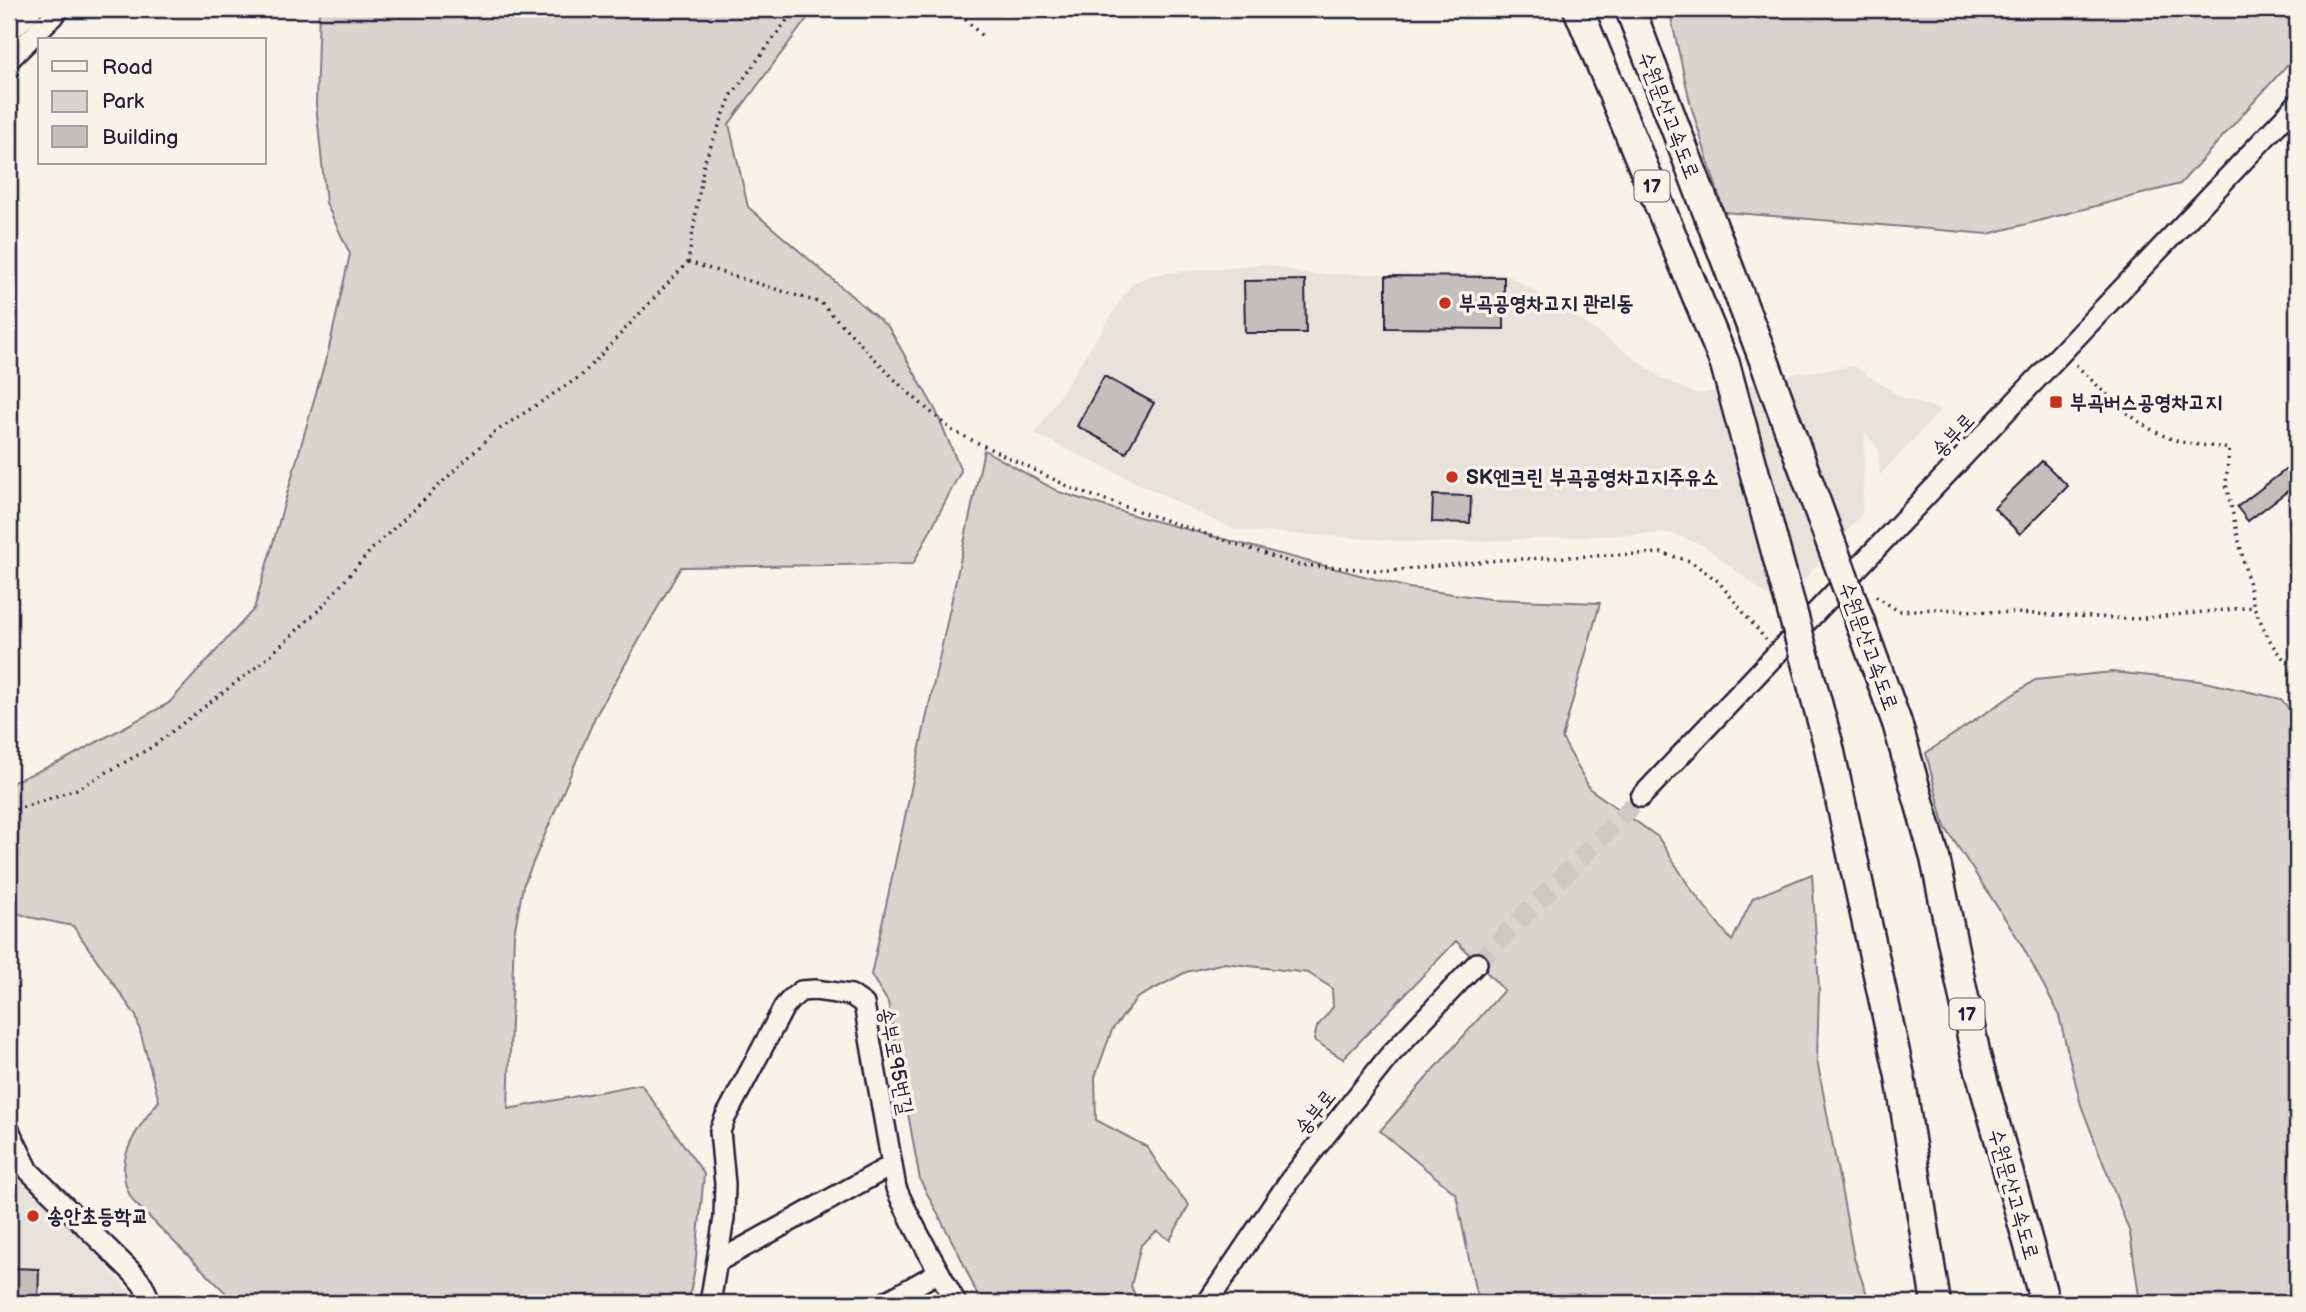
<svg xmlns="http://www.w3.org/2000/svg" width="2306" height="1312" font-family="'Balsamiq Sans','Poor Story',sans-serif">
<rect width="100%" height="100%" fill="#f7f3e8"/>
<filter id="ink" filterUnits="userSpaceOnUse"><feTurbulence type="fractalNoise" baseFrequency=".0143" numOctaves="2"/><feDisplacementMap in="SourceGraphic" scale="14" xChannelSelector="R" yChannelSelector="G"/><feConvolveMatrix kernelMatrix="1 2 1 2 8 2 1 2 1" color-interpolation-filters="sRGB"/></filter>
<g filter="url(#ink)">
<g fill="#e7e3db">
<polygon points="1266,264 1306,274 1506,274 1567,310 1663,379 1697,394 1745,386 1798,373 1854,366 1901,397 1941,410 1880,475 1878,449 1865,432 1862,514 1781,606 1703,545 1670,533 1432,543 1235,530 1035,434 1132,283 1152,275 1166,273"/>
<polygon points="9,1157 14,1168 130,1291 133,1303 9,1303"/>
</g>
<g fill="#d8d5cf" stroke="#7d7c85" stroke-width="2">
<path d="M319 9H814L729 124 748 207 889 328 936 411 961 471 913 564 681 567 595 717 523 886 514 934 508 1109 641 1084 704 1174 695 1268 688 1303H225L230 1297 134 1202C109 1166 135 1130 159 1101L136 1016 73 926 29 917 9 910V789L15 781 64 760 169 703 254 609 329 348 350 254 326 203 316 104Z"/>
<polygon points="1669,9 2297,9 2297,54 2180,184 1988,234 1724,212 1691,106"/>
<polygon points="984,450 1059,492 1136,516 1409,588 1490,599 1600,603 1562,738 1590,789 1658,837 1691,889 1732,941 1753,898 1812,874 1819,988 1817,1060 1854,1258 1870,1303 1482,1303 1475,1289 1456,1194 1380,1131 1504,990 1456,941 1343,1059 1314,1040 1317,1027 1333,1007 1332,988 1308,973 1225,963 1186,972 1137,998 1112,1030 1095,1077 1096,1120 1147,1147 1169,1181 1189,1205 1170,1240 1157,1231 1141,1245 1131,1286 1138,1303 981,1303 961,1258 920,1180 888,1002 871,975"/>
<polygon points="2112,672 2200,681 2281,699 2297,719 2297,1303 2140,1303 2130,1233 2081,1105 2058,1012 2019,940 1945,827 1926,753 2035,680"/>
</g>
<g fill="#c2bfbd" stroke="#22223b" stroke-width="2">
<polygon points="1386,276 1504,277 1504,329 1386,328"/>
<polygon points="1305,280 1306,333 1245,333 1244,281"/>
<polygon points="1104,376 1154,403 1126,453 1077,426"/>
<polygon points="2042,461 2068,486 2020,534 1994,508"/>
<polygon points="2297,461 2297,484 2248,521 2237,507"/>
<polygon points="1433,495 1471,496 1470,523 1432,522"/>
<polygon points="9,1268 39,1269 38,1303 9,1303"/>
</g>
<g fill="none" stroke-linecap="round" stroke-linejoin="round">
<polyline stroke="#ccc9c5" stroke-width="19" stroke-dasharray="19 10" stroke-linecap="butt" points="1477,963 1641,797"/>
<defs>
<g id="minor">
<polyline points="9,60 60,9"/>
<polyline points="1641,797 2297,104"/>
<polyline points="9,1130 29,1171 134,1274 143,1285 151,1303"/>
<polyline points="717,1262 892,1165"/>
<path d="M710 1303 724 1218 725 1184 720 1131 725 1118 784 1007 791 999 801 991 815 990 851 995 864 1004 896 1188C913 1228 936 1265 956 1303"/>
<polyline points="884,1303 939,1272"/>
<polyline points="1207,1303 1290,1180 1389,1056 1477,963"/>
</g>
<g id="highway">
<polyline points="1578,9 1725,364"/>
<polyline points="1630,9 1759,347"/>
<polyline points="9,26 27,9"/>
<polyline points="1897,723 1935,858 1976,1056 2045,1303"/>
<polyline points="1828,743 1900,1076 1936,1303"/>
</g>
</defs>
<use href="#minor" stroke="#22223b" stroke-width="24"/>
<use href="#highway" stroke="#22223b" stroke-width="33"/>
<g stroke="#22223b" stroke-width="3.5" stroke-dasharray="2 5" stroke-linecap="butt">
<polyline points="955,9 983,37"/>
<polyline points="2288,143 2297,143"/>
<polyline points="688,262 821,303 903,388 953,431 1076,490 1298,565 1389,571 1499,560 1661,553 1690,561 1718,581 1766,640"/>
<path d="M2076 365C2106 393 2135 427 2175 440 2193 446 2211 445 2229 449L2226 484 2254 607"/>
<path d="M1876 596 1898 611 1936 609 2135 619 2254 607C2265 630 2273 656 2297 668"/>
<polyline points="9,812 77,789 152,747 264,661 322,607 371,550 495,432 581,376 688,262 704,163 731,96 795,9"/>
</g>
<use href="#minor" stroke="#f7f3e8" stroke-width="19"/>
<use href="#highway" stroke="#f7f3e8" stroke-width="28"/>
<defs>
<g id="highway-bridge">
<polyline points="1759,347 1897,723"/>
<polyline points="1725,364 1828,743"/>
</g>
</defs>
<use href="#highway-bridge" stroke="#22223b" stroke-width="33" stroke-linecap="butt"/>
<use href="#highway-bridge" stroke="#f7f3e8" stroke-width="28"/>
</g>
</g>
<g fill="#c8321e" stroke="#f7f3e8" stroke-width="2.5">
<circle cx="1445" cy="303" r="7"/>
<rect x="2049" y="395" width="14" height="14" rx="3.5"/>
<circle cx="1452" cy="477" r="7"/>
<circle cx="33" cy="1216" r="7"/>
</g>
<g text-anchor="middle" stroke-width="7" stroke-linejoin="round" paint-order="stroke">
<g fill="#f7f3e8" stroke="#62616f" stroke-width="2">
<rect x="1634.5" y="170.5" width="35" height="31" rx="5"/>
<rect x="1949.5" y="998.5" width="35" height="31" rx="5"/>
</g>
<g font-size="19" font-weight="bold" fill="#22223b">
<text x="1652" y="193">17</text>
<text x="1967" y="1021">17</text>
</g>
<g font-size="21" fill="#22223b" stroke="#f7f3e8">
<text transform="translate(1669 115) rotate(69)" y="7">수원문산고속도로</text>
<text transform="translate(1953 435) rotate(-47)" y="7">송부로</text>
<text transform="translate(1869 646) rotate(70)" y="7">수원문산고속도로</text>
<text transform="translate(896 1061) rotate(79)" y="7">송부로95번길</text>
<text transform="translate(1315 1112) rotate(-51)" y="7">송부로</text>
<text transform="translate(2014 1194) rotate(74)" y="7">수원문산고속도로</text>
</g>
<g font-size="21" font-weight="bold" fill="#22223b" stroke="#f7f3e8" text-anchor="start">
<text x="1459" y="310">부곡공영차고지 관리동</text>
<text x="2070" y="409">부곡버스공영차고지</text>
<text x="1466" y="484">SK엔크린 부곡공영차고지주유소</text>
<text x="47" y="1223">송안초등학교</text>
</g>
</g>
<rect width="2306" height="1312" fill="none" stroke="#f7f3e8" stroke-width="35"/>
<rect x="18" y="18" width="2271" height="1277" fill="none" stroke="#22223b" stroke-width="2.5" filter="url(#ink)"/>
<rect x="38" y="38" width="228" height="126" fill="#f7f3e8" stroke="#a29fa3" stroke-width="2"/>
<rect x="52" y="61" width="35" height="10" fill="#f7f3e8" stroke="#a29fa3" stroke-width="2"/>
<text x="102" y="74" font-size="21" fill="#22223b">Road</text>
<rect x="52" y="91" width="35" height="21" fill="#d8d5cf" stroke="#a29fa3" stroke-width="2"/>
<text x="102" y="108" font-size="21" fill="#22223b">Park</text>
<rect x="52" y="126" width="35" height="21" fill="#c2bfbd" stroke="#a29fa3" stroke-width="2"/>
<text x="102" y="144" font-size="21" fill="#22223b">Building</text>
</svg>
